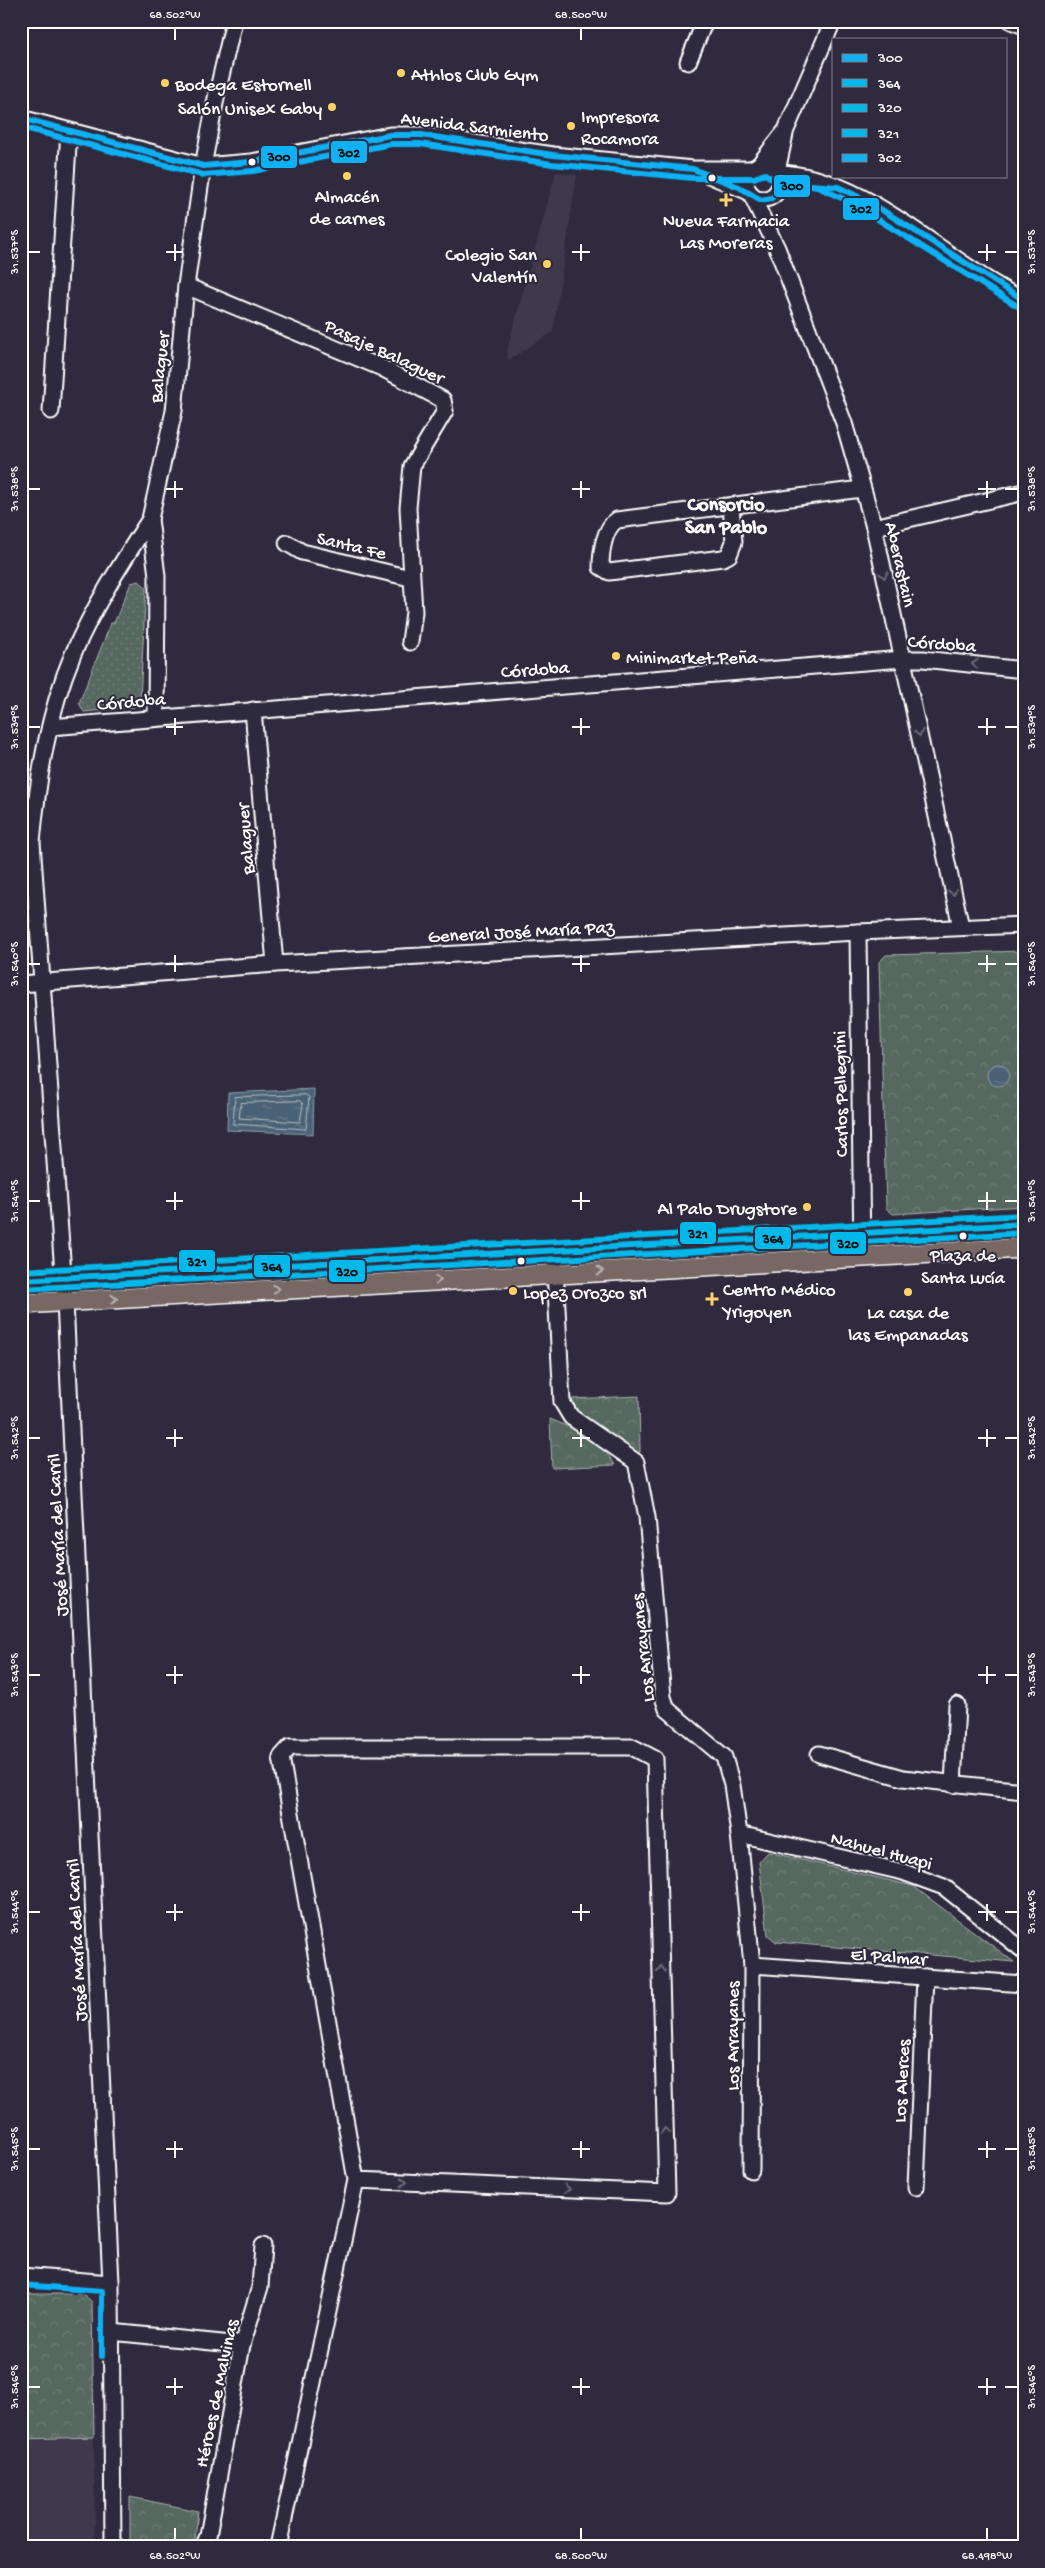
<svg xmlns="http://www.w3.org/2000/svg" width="1045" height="2568" font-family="'Gochi Hand',sans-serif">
<defs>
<pattern id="grass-dots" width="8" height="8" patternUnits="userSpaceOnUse" patternTransform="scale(1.25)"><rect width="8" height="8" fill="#576860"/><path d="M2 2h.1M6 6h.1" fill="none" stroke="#707f78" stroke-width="1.8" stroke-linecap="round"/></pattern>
<pattern id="park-crowns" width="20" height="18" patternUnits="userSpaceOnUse" patternTransform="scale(1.25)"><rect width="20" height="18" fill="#576860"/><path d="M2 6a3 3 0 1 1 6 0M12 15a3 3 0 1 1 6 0" fill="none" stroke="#707f78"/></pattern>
<pattern id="water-ripples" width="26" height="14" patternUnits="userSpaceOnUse" patternTransform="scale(1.25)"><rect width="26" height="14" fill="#4a6274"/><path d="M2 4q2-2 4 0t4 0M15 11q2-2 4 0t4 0" fill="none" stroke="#657a89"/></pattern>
</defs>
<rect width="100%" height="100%" fill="#2f2a3d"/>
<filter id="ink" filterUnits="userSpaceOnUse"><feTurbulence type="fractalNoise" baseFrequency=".02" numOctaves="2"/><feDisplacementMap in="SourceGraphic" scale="10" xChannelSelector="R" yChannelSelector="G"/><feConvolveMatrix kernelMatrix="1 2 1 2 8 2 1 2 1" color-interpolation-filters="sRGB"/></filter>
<g filter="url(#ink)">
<g fill="#3f384d">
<polygon points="556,172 577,175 553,332 510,359 507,359 508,346"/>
<polygon points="94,2437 95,2547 21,2547 21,2439"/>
</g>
<polygon fill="url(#grass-dots)" stroke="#abb4b0" points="139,581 146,587 140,700 134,707 84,712 79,703 111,623 114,623 131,583"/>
<g fill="url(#park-crowns)" stroke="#abb4b0">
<polygon points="1024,951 1024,1206 893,1214 886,1208 879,962 886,955"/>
<polygon points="639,1396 640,1452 631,1455 622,1445 578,1415 572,1399"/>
<path d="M550 1419C571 1427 604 1444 615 1465L552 1468Z"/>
<polygon points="768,1852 913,1886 1014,1962 776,1942 768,1935 759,1862"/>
<polygon points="21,2294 83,2294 92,2302 94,2437 21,2439"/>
<polygon points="130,2497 198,2511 195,2539 186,2547 130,2547"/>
</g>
<g fill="url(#water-ripples)" stroke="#92a1ac">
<circle cx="998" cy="1075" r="11"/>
<polygon points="314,1089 313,1134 227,1130 228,1093"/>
</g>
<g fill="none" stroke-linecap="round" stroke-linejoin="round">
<g stroke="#b7c0c7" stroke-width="1">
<polygon points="306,1095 309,1097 306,1129 233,1124 235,1097"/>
<polygon points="300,1101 303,1104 300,1122 239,1118 241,1103"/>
</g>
<defs>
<g id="minor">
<polyline points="1011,21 1024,26"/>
<polyline points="688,62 705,21"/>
<polyline points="21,118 203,166 251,162 390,135 421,135 553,155 693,169 753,169"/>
<circle cx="763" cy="182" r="17"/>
<polyline points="758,166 786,130 833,21"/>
<polyline points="777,171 785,134"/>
<polyline points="704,173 749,192"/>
<path d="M778 173C868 175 945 263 1024 300"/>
<polyline points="751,194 777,248 844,423 874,527 961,927"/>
<polyline points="186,286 382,368 443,400 445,411 412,466 408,508 414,612 410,642"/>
<polyline points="51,411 69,131"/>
<path d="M731 506 734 542 729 555 723 558 609 572 601 567C601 552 604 528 617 520L862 489"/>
<polyline points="874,527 1024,492"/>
<polyline points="287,543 302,552 410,578"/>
<polyline points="253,710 275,964"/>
<polyline points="156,718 157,576 150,519 174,411 186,286 203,166 217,93 234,21"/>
<polyline points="50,727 903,659 923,659 1024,670"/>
<polyline points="858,932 862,1256"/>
<polyline points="21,984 275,964 858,932 1024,925"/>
<polyline points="554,1251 562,1402 571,1417 636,1462 647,1517 663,1697 667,1709 724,1757 732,1785 739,1834 752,1965 751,2170"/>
<polyline points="819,1754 903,1778 1024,1791"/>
<polyline points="953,1785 957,1705"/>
<polyline points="739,1834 903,1872 944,1887 1024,1951"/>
<polyline points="752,1965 1024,1984"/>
<polyline points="916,2187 925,1977"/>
<polyline points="21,2276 111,2283"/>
<polyline points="111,2332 242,2345"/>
<path d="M113 2547 111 2283 65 1301 32 842C38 778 48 713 73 654 94 606 122 562 150 519"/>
<polyline points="203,2547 208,2536 242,2345 260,2287 263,2246"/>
<polyline points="278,2547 356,2180 281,1757 290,1747 632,1747 655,1759 667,2193 356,2180"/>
</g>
<g id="major">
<polyline points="21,1280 1024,1224"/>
<polyline points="21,1304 1024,1248"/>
</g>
</defs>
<use href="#minor" stroke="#fff" stroke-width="19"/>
<use href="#major" stroke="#fff" stroke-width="22"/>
<use href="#minor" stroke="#2f2a3d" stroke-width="15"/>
<use href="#major" stroke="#776864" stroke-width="19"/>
<defs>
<polyline id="bus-1" points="21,118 203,166 251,162 390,135 421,135 553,155 693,169 739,187 761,200 772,198 779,189 797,184 838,187 871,203 1024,300"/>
<polyline id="bus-2" points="21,1280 1024,1224"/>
<polyline id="bus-3" points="21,1289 1024,1233"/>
<polyline id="bus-4" points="21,1271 1024,1215"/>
<g id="bus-5">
<polyline points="21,127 203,175 253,171 391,144 420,144 552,164 692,178 754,178 765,174 776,181 818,187 850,202 1019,307"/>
<polyline points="21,2285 102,2291 102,2356"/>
</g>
</defs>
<use href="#bus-1" stroke="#2f2a3d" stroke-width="10"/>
<use href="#bus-2" stroke="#2f2a3d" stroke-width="10"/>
<use href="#bus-3" stroke="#2f2a3d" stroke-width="10"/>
<use href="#bus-4" stroke="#2f2a3d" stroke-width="10"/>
<use href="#bus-5" stroke="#2f2a3d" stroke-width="10"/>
<use href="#bus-1" stroke="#0eb1f5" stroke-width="6"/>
<use href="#bus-2" stroke="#00b8ea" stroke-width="6"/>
<use href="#bus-3" stroke="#00b8ea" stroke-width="6"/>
<use href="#bus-4" stroke="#00b8ea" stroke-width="6"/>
<use href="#bus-5" stroke="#0eb1f5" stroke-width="6"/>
</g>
<defs><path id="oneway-chevron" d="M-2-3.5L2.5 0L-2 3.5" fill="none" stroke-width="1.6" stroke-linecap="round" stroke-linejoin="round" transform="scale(1.25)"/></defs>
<g stroke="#6d6a77">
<use href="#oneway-chevron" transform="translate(884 575) rotate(78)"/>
<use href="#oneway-chevron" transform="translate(975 664) rotate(-174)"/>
<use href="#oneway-chevron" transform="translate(919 733) rotate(78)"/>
<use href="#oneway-chevron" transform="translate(953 892) rotate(78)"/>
<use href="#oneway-chevron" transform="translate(661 1969) rotate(-92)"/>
<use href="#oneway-chevron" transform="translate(665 2131) rotate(-92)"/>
<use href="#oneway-chevron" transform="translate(404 2182) rotate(2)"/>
<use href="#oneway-chevron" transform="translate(567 2189) rotate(2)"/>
</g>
<g stroke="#bbb4b2">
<use href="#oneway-chevron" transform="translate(600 1271) rotate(-3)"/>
<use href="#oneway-chevron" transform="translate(438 1280) rotate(-3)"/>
<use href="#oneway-chevron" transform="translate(276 1289) rotate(-3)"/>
<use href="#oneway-chevron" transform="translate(114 1299) rotate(-3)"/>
</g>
</g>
<path fill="none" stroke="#fff" stroke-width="2" d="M175 28V40M581 28V40M175 244V261M581 244V261M987 244V261M28 252H40M166 252H183M572 252H590M978 252H996M1005 252H1018M175 481V498M581 481V498M987 481V498M28 489H40M166 489H183M572 489H590M978 489H996M1005 489H1018M175 718V735M581 718V735M987 718V735M28 727H40M166 727H183M572 727H590M978 727H996M1005 727H1018M175 955V972M581 955V972M987 955V972M28 964H40M166 964H183M572 964H590M978 964H996M1005 964H1018M175 1192V1210M581 1192V1210M987 1192V1210M28 1201H40M166 1201H183M572 1201H590M978 1201H996M1005 1201H1018M175 1429V1447M581 1429V1447M987 1429V1447M28 1438H40M166 1438H183M572 1438H590M978 1438H996M1005 1438H1018M175 1666V1684M581 1666V1684M987 1666V1684M28 1675H40M166 1675H183M572 1675H590M978 1675H996M1005 1675H1018M175 1904V1921M581 1904V1921M987 1904V1921M28 1912H40M166 1912H183M572 1912H590M978 1912H996M1005 1912H1018M175 2141V2158M581 2141V2158M987 2141V2158M28 2149H40M166 2149H183M572 2149H590M978 2149H996M1005 2149H1018M175 2378V2395M581 2378V2395M987 2378V2395M28 2387H40M166 2387H183M572 2387H590M978 2387H996M1005 2387H1018M175 2528V2540M581 2528V2540M987 2528V2540"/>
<g fill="#ffd166" stroke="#2f2a3d" stroke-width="2">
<circle cx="401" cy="73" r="5"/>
<circle cx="165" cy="83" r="5"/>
<circle cx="332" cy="107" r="5"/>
<circle cx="571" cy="126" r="5"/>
<circle cx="347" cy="176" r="5"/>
<path d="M723.5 192.5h5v5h5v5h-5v5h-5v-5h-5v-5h5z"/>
<circle cx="547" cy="264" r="5"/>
<circle cx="616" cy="656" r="5"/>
<circle cx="807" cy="1207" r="5"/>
<circle cx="513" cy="1291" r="5"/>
<circle cx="908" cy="1292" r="5"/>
<path d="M709.5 1291.5h5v5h5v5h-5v5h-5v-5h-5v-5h5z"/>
</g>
<g fill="#fff" stroke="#2f2a3d" stroke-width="2">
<circle cx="252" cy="162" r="4.5"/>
<circle cx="712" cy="178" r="4.5"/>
<circle cx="963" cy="1236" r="4.5"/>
<circle cx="521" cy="1261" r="4.5"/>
</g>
<g text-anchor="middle" stroke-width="4" stroke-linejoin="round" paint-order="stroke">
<g font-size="18" fill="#fff" stroke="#2f2a3d">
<text x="963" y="1261">Plaza de<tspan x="963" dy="22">Santa Lucía</tspan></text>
</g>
<g font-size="19" fill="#fff" stroke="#2f2a3d" text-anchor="start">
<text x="411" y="80">Athlos Club Gym</text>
<text x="175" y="90">Bodega Estornell</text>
<text x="322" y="114" text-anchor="end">Salón Unisex Gaby</text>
<text x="581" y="122">Impresora<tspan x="581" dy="22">Rocamora</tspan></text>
<text x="347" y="202" text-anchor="middle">Almacén<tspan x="347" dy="22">de carnes</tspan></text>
<text x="726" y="226" text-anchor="middle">Nueva Farmacia<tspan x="726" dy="22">Las Moreras</tspan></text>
<text x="537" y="260" text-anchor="end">Colegio San<tspan x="537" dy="22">Valentín</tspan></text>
<text x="626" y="663">Minimarket Peña</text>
<text x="797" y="1214" text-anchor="end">Al Palo Drugstore</text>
<text x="723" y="1295">Centro Médico<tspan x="723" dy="22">Yrigoyen</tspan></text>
<text x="523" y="1298">Lopez Orozco srl</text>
<text x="908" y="1318" text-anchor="middle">La casa de<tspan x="908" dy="22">las Empanadas</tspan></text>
</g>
<g font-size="19" fill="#fff" stroke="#2f2a3d">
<text transform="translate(475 125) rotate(7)" y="7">Avenida Sarmiento</text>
<text transform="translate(385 350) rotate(25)" y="7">Pasaje Balaguer</text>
<text transform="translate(158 367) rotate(-84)" y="7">Balaguer</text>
<text transform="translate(352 544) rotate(13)" y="7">Santa Fe</text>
<text transform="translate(902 564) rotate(77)" y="7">Aberastain</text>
<text transform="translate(942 642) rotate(4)" y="7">Córdoba</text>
<text transform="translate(535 668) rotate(-4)" y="7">Córdoba</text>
<text transform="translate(131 700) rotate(-5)" y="7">Córdoba</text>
<text transform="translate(244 839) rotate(-95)" y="7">Balaguer</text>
<text transform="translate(521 930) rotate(-3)" y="7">General José María Paz</text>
<text transform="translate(839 1094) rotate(-91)" y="7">Carlos Pellegrini</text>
<text transform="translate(56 1535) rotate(-93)" y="7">José María del Carril</text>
<text transform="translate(641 1648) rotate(-96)" y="7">Los Arrayanes</text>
<text transform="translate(882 1849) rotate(15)" y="7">Nahuel Huapi</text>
<text transform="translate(75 1940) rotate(-93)" y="7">José María del Carril</text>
<text transform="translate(889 1955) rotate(4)" y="7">El Palmar</text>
<text transform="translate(731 2036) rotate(-90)" y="7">Los Arrayanes</text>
<text transform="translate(900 2081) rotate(-87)" y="7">Los Alerces</text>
<text transform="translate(215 2393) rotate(-78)" y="7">Héroes de Malvinas</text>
</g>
<g font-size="20" font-weight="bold" fill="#fff" stroke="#2f2a3d">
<text x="726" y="510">Consorcio<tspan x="726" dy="23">San Pablo</tspan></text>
</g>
</g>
<g stroke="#2f2a3d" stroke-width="2">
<rect x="330" y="140" width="38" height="24" rx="5" fill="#0eb1f5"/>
<rect x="260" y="145" width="38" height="24" rx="5" fill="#0eb1f5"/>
<rect x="773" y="174" width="38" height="24" rx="5" fill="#0eb1f5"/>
<rect x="842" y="197" width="38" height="24" rx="5" fill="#0eb1f5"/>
<rect x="679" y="1221" width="38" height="24" rx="5" fill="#00b8ea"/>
<rect x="754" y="1226" width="38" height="24" rx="5" fill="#00b8ea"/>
<rect x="829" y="1231" width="38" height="24" rx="5" fill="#00b8ea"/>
<rect x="178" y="1249" width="38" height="24" rx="5" fill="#00b8ea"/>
<rect x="253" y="1254" width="38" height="24" rx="5" fill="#00b8ea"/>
<rect x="328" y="1259" width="38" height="24" rx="5" fill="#00b8ea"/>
</g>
<g font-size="14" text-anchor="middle" font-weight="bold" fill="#111">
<text x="349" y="157">302</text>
<text x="279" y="161">300</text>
<text x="792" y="190">300</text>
<text x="861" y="213">302</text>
<text x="698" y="1238">321</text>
<text x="773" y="1243">364</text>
<text x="848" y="1248">320</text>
<text x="197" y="1266">321</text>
<text x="272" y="1271">364</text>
<text x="347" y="1276">320</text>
</g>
<rect width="1045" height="2568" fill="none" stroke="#2f2a3d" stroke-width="55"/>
<rect x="832" y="38" width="175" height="140" fill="#2f2a3d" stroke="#827f8b"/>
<rect x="842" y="54" width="25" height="8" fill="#0eb1f5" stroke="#827f8b"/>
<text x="878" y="62" font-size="15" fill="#ffffff">300</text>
<rect x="842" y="79" width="25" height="8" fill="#00b8ea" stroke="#827f8b"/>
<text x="878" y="88" font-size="15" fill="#ffffff">364</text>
<rect x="842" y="104" width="25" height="8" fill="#00b8ea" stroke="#827f8b"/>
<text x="878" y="112" font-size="15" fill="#ffffff">320</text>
<rect x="842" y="129" width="25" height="8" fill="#00b8ea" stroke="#827f8b"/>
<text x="878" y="138" font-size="15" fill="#ffffff">321</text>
<rect x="842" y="154" width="25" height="8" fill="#0eb1f5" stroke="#827f8b"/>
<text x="878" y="162" font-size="15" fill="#ffffff">302</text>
<rect x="28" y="28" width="990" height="2512" fill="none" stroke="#fff" stroke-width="2"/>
<g font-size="12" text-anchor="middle" fill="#fff">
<text x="175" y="18">68.502°W</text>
<text x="581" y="18">68.500°W</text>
<text transform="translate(14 252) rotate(-90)" y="4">31.537°S</text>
<text transform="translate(1031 252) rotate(-90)" y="4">31.537°S</text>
<text transform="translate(14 489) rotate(-90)" y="4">31.538°S</text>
<text transform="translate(1031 489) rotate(-90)" y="4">31.538°S</text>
<text transform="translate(14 727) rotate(-90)" y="4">31.539°S</text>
<text transform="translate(1031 727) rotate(-90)" y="4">31.539°S</text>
<text transform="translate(14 964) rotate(-90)" y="4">31.540°S</text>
<text transform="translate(1031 964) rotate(-90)" y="4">31.540°S</text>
<text transform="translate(14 1201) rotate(-90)" y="4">31.541°S</text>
<text transform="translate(1031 1201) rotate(-90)" y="4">31.541°S</text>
<text transform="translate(14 1438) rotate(-90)" y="4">31.542°S</text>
<text transform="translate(1031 1438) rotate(-90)" y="4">31.542°S</text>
<text transform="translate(14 1675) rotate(-90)" y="4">31.543°S</text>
<text transform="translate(1031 1675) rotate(-90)" y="4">31.543°S</text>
<text transform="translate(14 1912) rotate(-90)" y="4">31.544°S</text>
<text transform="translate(1031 1912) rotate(-90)" y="4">31.544°S</text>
<text transform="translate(14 2149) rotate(-90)" y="4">31.545°S</text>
<text transform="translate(1031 2149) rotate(-90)" y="4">31.545°S</text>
<text transform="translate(14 2387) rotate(-90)" y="4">31.546°S</text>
<text transform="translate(1031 2387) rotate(-90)" y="4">31.546°S</text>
<text x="175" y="2559">68.502°W</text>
<text x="581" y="2559">68.500°W</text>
<text x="987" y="2559">68.498°W</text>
</g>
</svg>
